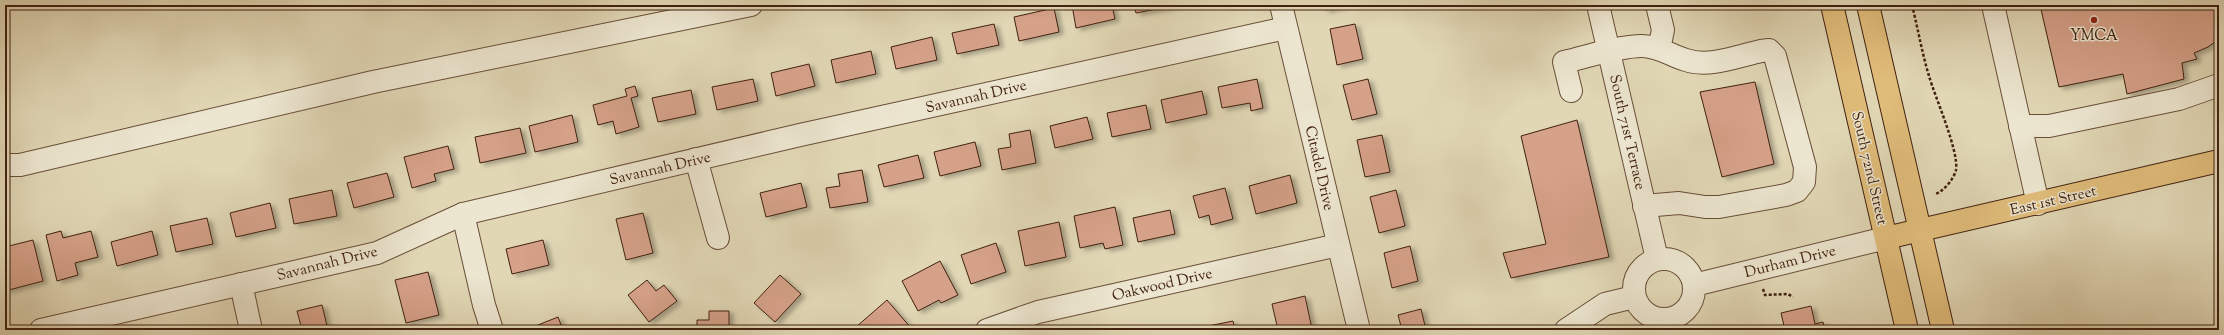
<svg xmlns="http://www.w3.org/2000/svg" width="2224" height="335" font-family="'Sorts Mill Goudy',serif">
<defs>
<filter id="shadow"><feDropShadow dx="4.5" dy="2.5" stdDeviation="2" flood-color="#0004"/></filter>
</defs>
<rect width="100%" height="100%" fill="#e1d7b5"/>
<filter id="stains"><feTurbulence type="fractalNoise" baseFrequency=".005" numOctaves="4"/><feColorMatrix values="0 0 0 0 .2 0 0 0 0 .09 0 0 0 0 .02 0 0 0 .5 -.17"/></filter>
<radialGradient id="worn" r=".72"><stop offset=".6" stop-color="#630" stop-opacity="0"/><stop offset="1" stop-color="#630" stop-opacity=".3"/></radialGradient>
<g fill="#d5a189" stroke="#40210f" filter="url(#shadow)">
<polygon points="1072,5 1112,5 1115,19 1076,28"/>
<polygon points="1134,5 1177,5 1136,13"/>
<polygon points="1324,5 1344,5 1325,10"/>
<polygon points="2040,5 2219,5 2219,39 2208,47 2194,53 2197,59 2182,63 2184,79 2127,94 2123,74 2059,87"/>
<polygon points="1054,8 1059,32 1019,41 1014,17"/>
<polygon points="994,24 999,45 957,54 952,33"/>
<polygon points="1355,24 1363,59 1337,65 1330,29"/>
<polygon points="932,37 937,60 896,69 891,47"/>
<polygon points="871,51 876,74 836,83 831,60"/>
<polygon points="809,64 815,86 776,96 771,73"/>
<polygon points="753,79 758,101 717,110 712,87"/>
<polygon points="1257,79 1263,108 1251,111 1250,103 1222,108 1218,87"/>
<polygon points="1368,79 1377,114 1352,120 1343,85"/>
<polygon points="1755,82 1774,164 1722,177 1700,92"/>
<polygon points="635,86 638,96 631,98 639,127 616,134 613,121 598,125 593,105 627,96 625,89"/>
<polygon points="691,90 696,114 658,122 652,98"/>
<polygon points="1202,91 1207,114 1166,123 1161,100"/>
<polygon points="1146,105 1151,129 1112,137 1107,113"/>
<polygon points="572,115 578,142 535,152 529,126"/>
<polygon points="1087,117 1093,139 1055,148 1050,126"/>
<polygon points="1577,120 1609,257 1511,278 1503,253 1546,244 1521,136"/>
<polygon points="520,128 526,153 480,163 475,137"/>
<polygon points="1030,130 1036,163 1002,170 998,149 1011,147 1009,134"/>
<polygon points="1382,135 1390,172 1365,177 1357,140"/>
<polygon points="975,142 981,166 940,176 934,152"/>
<polygon points="448,146 454,169 434,174 436,181 412,188 404,157"/>
<polygon points="918,155 924,178 884,187 878,165"/>
<polygon points="862,170 868,202 830,208 826,188 840,186 838,174"/>
<polygon points="387,173 394,197 354,208 347,183"/>
<polygon points="1290,175 1297,203 1256,214 1249,186"/>
<polygon points="801,183 807,207 766,217 760,193"/>
<polygon points="1225,188 1233,219 1211,225 1209,215 1199,218 1193,196"/>
<polygon points="332,190 337,216 294,224 289,199"/>
<polygon points="1396,190 1405,226 1379,233 1370,197"/>
<polygon points="270,203 276,228 236,237 230,213"/>
<polygon points="1115,207 1123,245 1105,249 1103,243 1080,248 1074,216"/>
<polygon points="1170,210 1175,234 1138,242 1133,218"/>
<polygon points="643,213 653,253 626,260 616,219"/>
<polygon points="207,218 213,244 176,252 170,226"/>
<polygon points="1059,222 1066,257 1025,266 1018,231"/>
<polygon points="61,231 63,238 91,231 98,257 75,263 78,275 57,281 46,235"/>
<polygon points="152,231 158,255 117,266 111,242"/>
<polygon points="33,240 43,281 5,291 5,247"/>
<polygon points="543,240 549,265 512,274 506,249"/>
<polygon points="996,243 1006,272 971,284 961,255"/>
<polygon points="1410,246 1418,281 1392,288 1384,253"/>
<polygon points="940,261 958,295 941,303 939,300 918,311 902,281"/>
<polygon points="428,272 439,315 406,323 395,280"/>
<polygon points="780,275 801,294 775,322 754,303"/>
<polygon points="647,280 656,291 664,285 677,301 649,322 628,295"/>
<polygon points="1305,296 1312,329 1278,330 1272,304"/>
<polygon points="887,300 911,328 908,330 858,330 856,327"/>
<polygon points="322,305 328,330 293,330 293,328 301,326 297,311"/>
<polygon points="1811,306 1815,324 1823,322 1825,330 1785,330 1781,313"/>
<polygon points="1421,309 1426,330 1402,330 1398,315"/>
<polygon points="709,311 729,311 729,330 697,330 697,320 709,320"/>
<polygon points="558,317 563,330 534,330 533,327"/>
<polygon points="1233,321 1235,330 1194,330 1194,329"/>
</g>
<g fill="none" stroke-linecap="round" stroke-linejoin="round">
<defs>
<g id="minor">
<polyline points="1281,5 1359,330"/>
<polyline points="1598,5 1657,259"/>
<polyline points="1657,5 1663,30 1659,49"/>
<polyline points="1993,5 2038,204"/>
<path d="M1571 91 1564 62C1587 57 1618 46 1642 46 1659 46 1671 56 1686 60 1709 68 1738 56 1761 51L1769 50 1775 56 1805 167 1804 182 1797 191 1786 195 1719 207H1705L1679 203 1644 206"/>
<polyline points="2020,126 2049,126 2179,99 2219,85"/>
<polyline points="696,159 718,238"/>
<polyline points="5,165 20,165 373,82 751,5"/>
<polyline points="463,214 484,305 492,330"/>
<circle cx="1664" cy="289" r="30"/>
<polyline points="241,284 251,330"/>
<polyline points="1694,285 1886,238"/>
<polyline points="41,330 377,253 463,214 800,135 1286,28"/>
<polyline points="987,330 1038,312 1338,245"/>
<polyline points="1566,330 1605,304 1634,297"/>
</g>
<g id="major">
<polyline points="1832,5 1907,330"/>
<polyline points="1868,5 1943,330"/>
<polyline points="1886,238 2219,161"/>
</g>
</defs>
<use href="#minor" stroke="#684e38" stroke-width="24"/>
<use href="#major" stroke="#40210f" stroke-width="24"/>
<g stroke="#40210f" stroke-width="2.5" stroke-dasharray="3 2" stroke-linecap="butt">
<path d="M1912 5C1918 29 1922 53 1929 76 1935 97 1959 151 1956 170 1954 179 1943 192 1935 194"/>
<polyline points="1763,289 1765,295 1788,294 1793,297"/>
<polyline points="1749,330 1784,326"/>
</g>
<use href="#minor" stroke="#ece5cf" stroke-width="22"/>
<use href="#major" stroke="#e0bc7a" stroke-width="22"/>
</g>
<circle fill="#8f2418" stroke="#ece5cf" stroke-width="1.5" cx="2094" cy="20" r="4"/>
<g text-anchor="middle" stroke-width="3" stroke-linejoin="round" paint-order="stroke">
<g font-size="15" fill="#40210f" stroke="#ece5cf">
<text x="2094" y="40">YMCA</text>
</g>
<g font-size="15" fill="#40210f" stroke="#ece5cf">
<text transform="translate(976 96) rotate(-13)" y="5">Savannah Drive</text>
<text transform="translate(1628 132) rotate(77)" y="5">South 71st Terrace</text>
<text transform="translate(660 168) rotate(-13)" y="5">Savannah Drive</text>
<text transform="translate(1320 168) rotate(77)" y="5">Citadel Drive</text>
<text transform="translate(1870 168) rotate(77)" y="5">South 72nd Street</text>
<text transform="translate(2053 200) rotate(-13)" y="5">East 1st Street</text>
<text transform="translate(1790 261) rotate(-14)" y="5">Durham Drive</text>
<text transform="translate(327 263) rotate(-14)" y="5">Savannah Drive</text>
<text transform="translate(1162 284) rotate(-13)" y="5">Oakwood Drive</text>
</g>
</g>
<rect width="2224" height="335" fill="none" stroke="#e1d7b5" stroke-width="20"/>
<rect x="6" y="6" width="2212" height="323" fill="none" stroke="#40210f" stroke-width="2"/>
<rect x="10" y="10" width="2204" height="315" fill="none" stroke="#40210f"/>
<rect width="100%" height="100%" filter="url(#stains)"/>
<rect width="100%" height="100%" fill="url(#worn)"/>
</svg>
